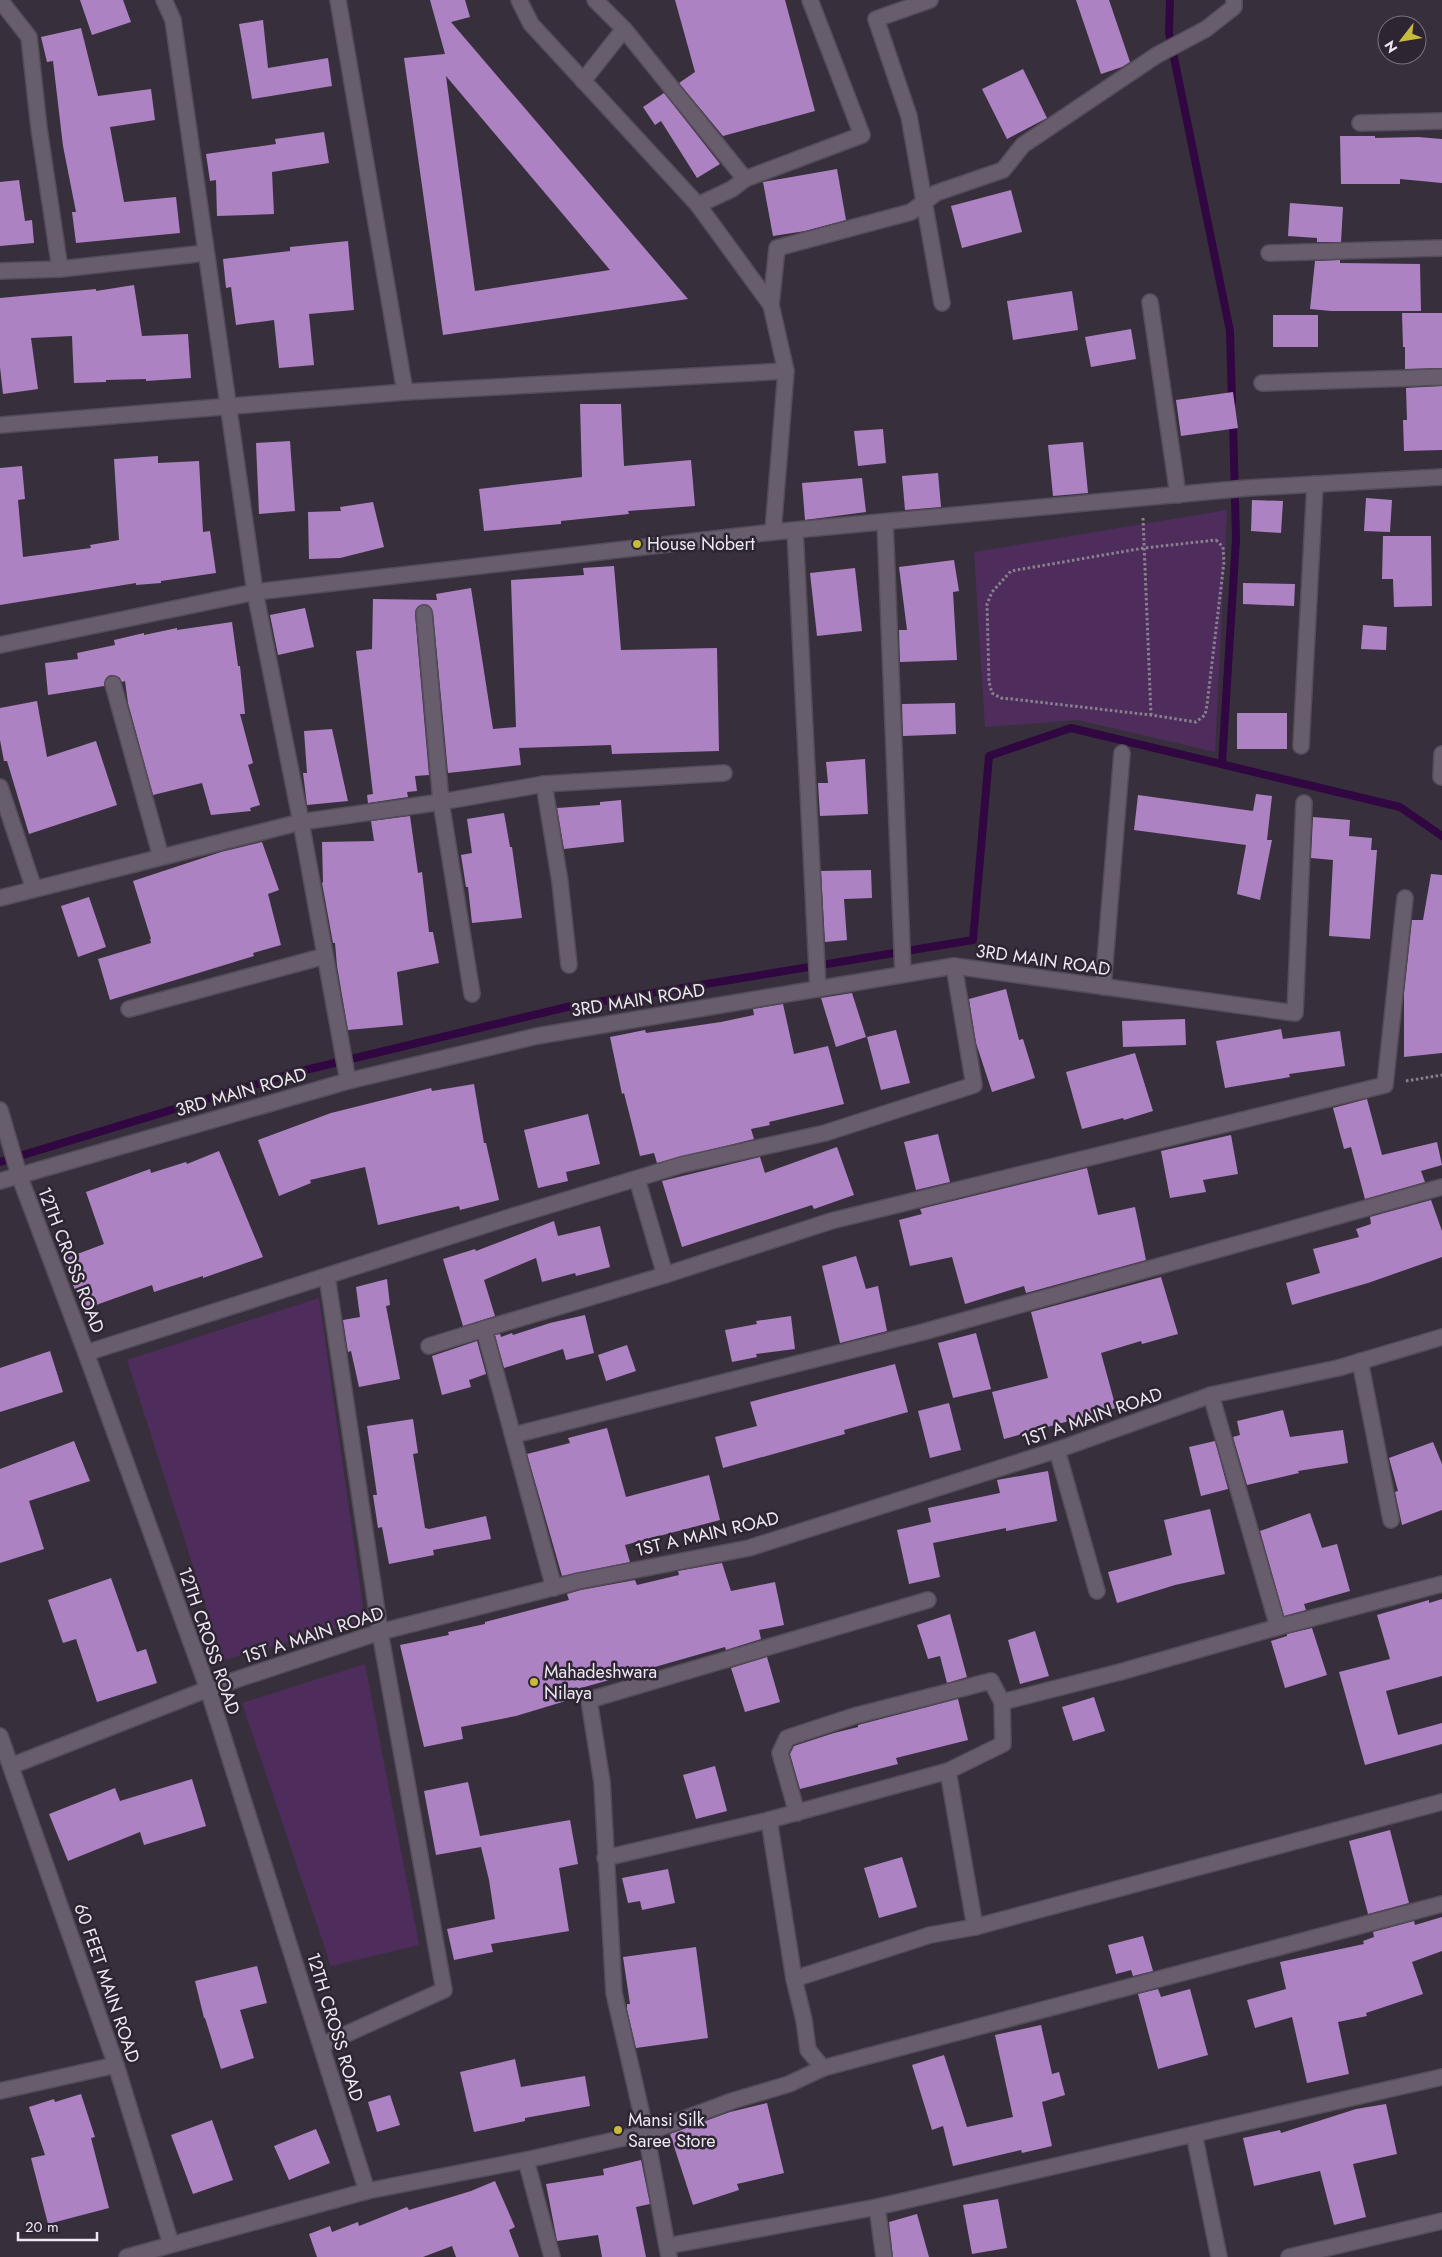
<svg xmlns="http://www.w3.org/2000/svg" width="1442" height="2257" font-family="Jost,sans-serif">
<rect width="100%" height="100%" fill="#382f3d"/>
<g fill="#4e2d5d">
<polygon points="1227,510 1215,752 1078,720 985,727 974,552"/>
<polygon points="319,1298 365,1621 223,1660 127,1360"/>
<polygon points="365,1664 419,1945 331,1966 242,1703"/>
</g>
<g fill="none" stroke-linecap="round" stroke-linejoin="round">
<g stroke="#310741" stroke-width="8">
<polyline points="1170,0 1169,33 1230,331 1232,402"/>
<polyline points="1222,764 1236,539 1233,421"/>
<polyline points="0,1162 293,1073 567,1007 973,940 989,756 1071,728 1400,807 1442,836"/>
</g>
</g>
<g fill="#ad82c2" fill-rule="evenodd">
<polygon points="80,0 123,0 131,22 92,35"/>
<path d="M430 0H465L470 17 451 22 688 299 443 335 404 58 445 54ZM446 76 610 270 475 291Z"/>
<polygon points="675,0 785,0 815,111 723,136 679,83 695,72"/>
<polygon points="1076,0 1109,0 1130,62 1122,67 1101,74"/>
<polygon points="263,20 268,68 328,58 332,86 252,99 239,24"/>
<polygon points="81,28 98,96 151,89 155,120 110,127 124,202 176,197 180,233 76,243 72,212 76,212 63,146 53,61 47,62 41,37"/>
<polygon points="1023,69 1047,118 1007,139 982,89"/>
<polygon points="664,93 720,164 697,178 661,121 655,125 643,107"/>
<polygon points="324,132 329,163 272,172 274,214 217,216 216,180 210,181 206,154 276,144 275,139"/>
<polygon points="1340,136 1375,136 1375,138 1418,137 1442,139 1442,183 1400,179 1400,184 1341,184"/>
<polygon points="837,169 846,220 805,231 773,236 763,182"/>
<polygon points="19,180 25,221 32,220 34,243 0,246 0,182"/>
<polygon points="1011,190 1022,232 962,248 951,206"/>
<polygon points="1290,203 1343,207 1341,242 1317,242 1317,238 1288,236"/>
<polygon points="348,241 354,310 309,314 314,365 279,368 274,320 236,325 231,287 226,288 223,259 290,251 290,247"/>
<polygon points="1340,260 1340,263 1420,264 1421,311 1331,311 1310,309 1315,261"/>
<polygon points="134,285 142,336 188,334 191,378 146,381 146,379 106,380 106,382 74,383 72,336 31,338 38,389 3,394 0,367 0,298 96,289 96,291"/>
<polygon points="1072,291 1078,330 1013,340 1007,301"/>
<polygon points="1402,313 1442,313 1442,368 1405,369 1405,347 1403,347"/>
<rect x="1273" y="315" width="45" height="32"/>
<polygon points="1131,329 1136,359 1091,367 1085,337"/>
<polygon points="1442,386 1442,450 1404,451 1403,420 1407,420 1406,388"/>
<polygon points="1233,392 1238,428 1181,436 1176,400"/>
<polygon points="580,404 621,404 624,466 691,460 695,506 628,511 629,514 561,521 561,524 484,531 479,489 582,477"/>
<polygon points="883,429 886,463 858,466 854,431"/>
<polygon points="290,441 295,511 259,514 256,443"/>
<polygon points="1083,442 1088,493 1053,496 1048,445"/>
<polygon points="158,456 158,463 199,461 203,532 210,531 216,573 161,581 161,583 136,585 136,583 0,605 0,468 22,466 25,499 18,500 23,557 91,548 90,545 119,540 114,459"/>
<polygon points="938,473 941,507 905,510 902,476"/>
<polygon points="862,478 866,512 805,520 802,483"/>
<polygon points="1366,498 1392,500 1390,532 1364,531"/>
<polygon points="1252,500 1283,501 1281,533 1251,531"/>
<polygon points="373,502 384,547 340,558 309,559 308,512 341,511 340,507"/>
<polygon points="1383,536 1431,536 1432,606 1394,607 1393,579 1382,579"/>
<polygon points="954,560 959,591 953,592 957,660 900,662 899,630 907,630 899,567"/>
<polygon points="614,566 621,650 717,648 719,751 612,754 611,745 519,748 521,765 448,773 433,612 428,605 423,604 416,609 415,614 429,775 415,776 417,791 407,792 408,797 368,803 367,795 373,794 356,651 372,649 373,599 437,600 436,594 471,588 493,729 516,727 511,580 584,575 583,568"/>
<polygon points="855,568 862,631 817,636 810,573"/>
<polygon points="1243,583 1295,584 1294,606 1243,604"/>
<polygon points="305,608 314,647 278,655 270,615"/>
<polygon points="232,622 238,666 240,666 245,714 240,714 253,763 248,765 260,805 250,808 251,811 211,815 202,783 153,795 128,703 125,681 122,682 119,677 110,675 106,678 104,686 48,695 45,663 78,659 77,653 115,645 114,640 144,633 144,635 177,628 177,630"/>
<polygon points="1363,625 1387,627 1386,650 1361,649"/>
<polygon points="37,701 47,757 96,741 117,805 29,834 7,761 4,761 0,740 0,708"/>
<polygon points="955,703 956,734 903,736 902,704"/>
<rect x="1237" y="713" width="50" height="36"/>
<polygon points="332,729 348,801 307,805 303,773 307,773 304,731"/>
<polygon points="865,759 868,814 820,816 818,783 828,783 826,762"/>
<polygon points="1256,794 1272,796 1267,840 1272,840 1260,900 1237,894 1246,845 1134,830 1138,795 1253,811"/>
<polygon points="621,800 624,842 564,849 557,808 600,805 600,802"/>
<polygon points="504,813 510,847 512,847 522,918 472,923 468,887 466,887 461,855 472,853 467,819"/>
<polygon points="410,816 418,873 422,872 429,932 433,932 439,963 397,972 403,1025 348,1030 337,966 335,943 333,943 322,883 323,882 322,842 374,841 371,821"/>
<polygon points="1313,817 1350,820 1349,836 1372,838 1371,850 1377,850 1370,939 1329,936 1333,860 1311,858"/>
<polygon points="262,842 279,890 268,894 281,945 253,953 254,956 110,1000 98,959 151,943 150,939 151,939 133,881 221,852"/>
<polygon points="871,870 872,898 844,899 847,940 825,942 821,871"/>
<polygon points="1431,874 1442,875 1442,1053 1404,1057 1404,994 1412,920 1423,920"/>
<polygon points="89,897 106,947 78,957 61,906"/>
<polygon points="1006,989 1019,1040 1023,1039 1035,1078 992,1092 976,1043 969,999"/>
<polygon points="852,993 866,1037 836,1047 821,998"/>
<polygon points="783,1004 794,1054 828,1046 844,1104 769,1122 770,1125 751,1129 754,1139 657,1163 654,1153 640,1156 624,1093 622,1094 610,1037 645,1030 646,1033 721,1022 754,1015 753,1009"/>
<polygon points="1185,1019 1186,1045 1123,1047 1122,1021"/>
<polygon points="1281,1029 1283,1039 1340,1031 1345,1066 1289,1074 1290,1077 1225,1088 1216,1041"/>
<polygon points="896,1030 910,1083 881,1090 867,1037"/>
<polygon points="1135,1053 1153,1111 1124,1120 1123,1118 1082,1129 1066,1072"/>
<polygon points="474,1084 484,1143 486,1143 499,1200 460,1210 459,1206 378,1225 365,1167 310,1180 311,1183 279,1196 258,1140 331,1113 431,1088 432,1091"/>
<polygon points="1367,1099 1382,1155 1437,1142 1442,1165 1421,1171 1425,1182 1365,1199 1351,1147 1344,1149 1333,1108"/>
<polygon points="588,1114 600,1164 566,1172 568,1181 538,1188 524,1130"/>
<polygon points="938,1134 950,1182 916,1190 904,1142"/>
<polygon points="1231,1135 1238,1174 1203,1180 1206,1192 1170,1198 1161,1151"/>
<polygon points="837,1147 854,1195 814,1209 812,1205 682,1247 662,1181 760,1157 765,1173"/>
<polygon points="219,1151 263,1257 203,1278 203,1276 154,1292 152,1285 82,1310 64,1259 104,1244 86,1192 150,1169 151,1173 186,1162 187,1164"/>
<polygon points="1087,1168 1098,1215 1135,1207 1146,1260 1026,1293 1024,1286 965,1304 952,1257 910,1266 899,1220 922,1214 920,1209"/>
<polygon points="1431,1200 1442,1231 1442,1257 1368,1283 1292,1305 1286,1283 1320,1273 1313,1249 1359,1237 1356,1229 1371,1224 1370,1217"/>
<polygon points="554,1221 558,1236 600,1226 610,1267 576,1276 575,1273 542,1282 536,1258 484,1280 495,1316 463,1326 443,1259 475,1249 476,1251"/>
<polygon points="856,1256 866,1289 878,1286 887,1331 840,1343 822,1266"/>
<polygon points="1161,1277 1178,1334 1142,1344 1141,1341 1101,1353 1116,1408 1004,1439 992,1392 1048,1378 1031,1312"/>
<polygon points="387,1279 390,1305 386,1306 400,1379 359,1387 351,1351 348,1352 343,1320 360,1317 356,1287"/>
<polygon points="585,1315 594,1353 566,1360 563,1349 504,1368 495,1335 500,1334 501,1337 512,1333 513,1335 550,1323"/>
<polygon points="791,1316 795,1349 756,1354 757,1357 732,1362 725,1330 757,1324 756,1321"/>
<polygon points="976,1333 991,1389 953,1398 938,1343"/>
<polygon points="477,1341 486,1374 469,1380 471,1387 442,1395 432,1356"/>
<polygon points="627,1345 636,1371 606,1381 598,1355"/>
<polygon points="50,1351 63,1392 0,1412 0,1368"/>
<polygon points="895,1364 908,1412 844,1430 845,1434 723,1468 715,1437 757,1426 750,1402"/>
<polygon points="949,1403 961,1450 930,1458 918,1411"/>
<polygon points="1283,1410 1290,1437 1343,1430 1348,1463 1298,1471 1299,1473 1247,1485 1233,1437 1240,1435 1237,1421"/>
<polygon points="413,1419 418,1453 413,1454 425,1528 429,1529 486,1516 491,1539 433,1550 434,1555 389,1564 382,1527 378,1528 373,1495 377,1495 367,1426"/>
<polygon points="607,1428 626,1497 709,1475 720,1520 625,1545 630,1562 562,1576 527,1454 570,1443 568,1438"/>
<polygon points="74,1441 90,1481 29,1501 44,1549 0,1563 0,1469"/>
<polygon points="1215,1441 1228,1489 1201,1496 1189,1447"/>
<polygon points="1433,1442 1442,1464 1442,1510 1402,1525 1395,1492 1398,1491 1389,1458"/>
<polygon points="1048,1471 1057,1521 1006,1531 1006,1528 933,1543 940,1577 909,1584 897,1530 931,1522 928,1508 1000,1493 997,1480"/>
<polygon points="1210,1509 1225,1574 1175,1585 1117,1603 1108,1572 1172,1555 1164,1520"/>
<polygon points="1310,1513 1322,1548 1337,1544 1350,1591 1304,1604 1306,1610 1284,1616 1260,1531"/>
<polygon points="722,1563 731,1591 775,1582 784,1625 759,1630 761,1639 726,1650 725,1647 567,1692 569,1700 516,1716 461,1727 463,1739 424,1747 400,1645 449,1635 448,1632 485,1624 485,1622 569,1600 567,1594 581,1590 635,1580 637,1585 679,1575 678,1571"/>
<polygon points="111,1578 137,1652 146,1649 157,1683 97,1702 76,1639 63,1643 48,1600"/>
<polygon points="1442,1599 1442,1676 1386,1691 1398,1735 1442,1723 1442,1744 1365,1765 1339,1672 1390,1659 1377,1615 1429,1600 1429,1603"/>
<polygon points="950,1614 967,1677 947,1683 940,1656 928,1659 917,1625"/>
<polygon points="1312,1628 1327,1675 1285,1688 1271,1641 1287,1636 1287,1634"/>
<polygon points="1035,1631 1049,1676 1020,1684 1008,1640"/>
<polygon points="767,1657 780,1702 745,1712 731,1668"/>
<polygon points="1094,1697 1105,1731 1073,1741 1062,1707"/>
<polygon points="958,1699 968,1740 896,1758 898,1764 800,1789 790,1754 794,1746 834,1733 858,1727 858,1725"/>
<polygon points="715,1766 727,1811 696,1819 683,1775"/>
<polygon points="192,1779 206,1826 144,1845 140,1832 68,1861 49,1814 115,1788 120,1801"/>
<polygon points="468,1782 480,1836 570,1820 578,1864 559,1868 569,1931 491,1944 493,1952 454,1960 447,1929 495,1919 489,1880 481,1847 436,1855 424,1791"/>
<polygon points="1390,1830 1409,1903 1368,1914 1349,1841"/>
<polygon points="902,1857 917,1907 879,1918 864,1868"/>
<polygon points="668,1869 675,1903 642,1910 640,1901 628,1903 622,1878"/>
<polygon points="1442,1917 1442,1951 1412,1962 1423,1994 1366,2013 1367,2016 1338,2022 1349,2074 1307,2083 1292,2017 1255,2028 1247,2000 1286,1989 1280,1962 1364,1944 1363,1941 1374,1937 1373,1932 1414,1921 1415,1925"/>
<polygon points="1143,1936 1153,1971 1133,1976 1131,1970 1116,1974 1108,1945"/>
<polygon points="696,1947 708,2038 636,2048 627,2009 627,2004 630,2004 623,1957"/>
<polygon points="257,1966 267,2003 240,2010 254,2058 221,2069 205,2018 204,2018 195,1981"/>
<polygon points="1158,1989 1161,1997 1190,1989 1208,2055 1158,2069 1138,1994"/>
<polygon points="1041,2025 1052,2074 1059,2072 1065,2095 1042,2102 1052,2146 1022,2153 1021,2150 953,2166 943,2126 932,2130 912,2065 944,2055 967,2127 1013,2117 995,2035"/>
<polygon points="515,2059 521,2087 585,2076 590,2106 525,2118 525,2121 474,2132 460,2072"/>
<polygon points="81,2094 95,2137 91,2138 109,2208 48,2224 31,2158 45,2155 29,2107 54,2099 55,2102"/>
<polygon points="390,2095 400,2125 377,2132 368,2102"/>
<polygon points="767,2103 784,2173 737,2184 739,2190 693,2205 670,2134 730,2112"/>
<polygon points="1386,2104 1397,2154 1353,2164 1366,2217 1334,2225 1320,2171 1254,2186 1243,2138 1280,2130 1281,2133 1356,2109"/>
<polygon points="212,2120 233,2180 193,2194 171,2135"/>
<polygon points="316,2129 330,2163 289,2180 274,2146"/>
<polygon points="641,2160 650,2204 636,2207 646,2257 602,2257 598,2235 557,2241 546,2184 604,2175 603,2169"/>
<polygon points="495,2181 515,2227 509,2230 519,2257 456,2257 452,2246 423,2257 317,2257 309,2234 330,2226 332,2232 358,2222 359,2226 407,2207 409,2210 471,2191"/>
<polygon points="998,2199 1007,2248 972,2254 963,2205"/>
<polygon points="917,2214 929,2257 893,2257 889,2222"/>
</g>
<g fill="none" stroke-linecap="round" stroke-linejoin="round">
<defs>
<g id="minor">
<polyline points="0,0 29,37 39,128 60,269"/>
<polyline points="164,0 173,20 255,592 301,822 348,1081"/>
<polyline points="338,0 405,392"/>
<polyline points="595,0 624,29 745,179"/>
<polyline points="930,0 876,19 909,116 942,303"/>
<polyline points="583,81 624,29"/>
<polyline points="1360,123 1442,121"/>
<polyline points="698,205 732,189 745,179 862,135 810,0"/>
<polyline points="1269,253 1442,248"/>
<polyline points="0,271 60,269 206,253"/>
<polyline points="1150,302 1178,495"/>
<polyline points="771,305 777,248 911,212 936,193 1003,170 1023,145 1157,55 1206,29 1234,7 1234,0"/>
<polyline points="1262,383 1442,377"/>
<polyline points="0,425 405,392 786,371"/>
<polyline points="885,522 903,974"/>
<polyline points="795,530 818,989"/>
<polyline points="773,532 1247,488 1442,477"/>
<polyline points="424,613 441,802 544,784 724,773"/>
<polyline points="0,645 255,592 773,532 786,371 771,305 698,205 531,24 519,0"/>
<polyline points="113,684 161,857"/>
<polyline points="1301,746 1315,484"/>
<polyline points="1441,777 1442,754"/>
<polyline points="544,784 560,882 569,965"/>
<polyline points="0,787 34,889"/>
<polyline points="0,898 301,822 441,802 472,994"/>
<polyline points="1103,987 1122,753"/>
<polyline points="129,1009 325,956"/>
<polyline points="0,1110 19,1175 86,1353 208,1689 367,2191"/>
<polyline points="637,1179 665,1275"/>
<polyline points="0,1181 348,1081 537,1036 954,966 1295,1013 1304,803"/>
<polyline points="429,1346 484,1329"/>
<polyline points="86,1353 507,1218 681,1165 825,1133 974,1085 954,966"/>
<polyline points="1360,1361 1391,1520"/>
<polyline points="1211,1395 1278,1627 1442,1584"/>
<polyline points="514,1435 923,1332 1442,1187"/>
<polyline points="1057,1450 1097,1591"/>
<polyline points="554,1588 484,1329 665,1275 831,1221 1385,1085 1405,898"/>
<polyline points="0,1736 116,2065 171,2244"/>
<polyline points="11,1766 208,1689 380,1632 579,1581 749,1548 1057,1450 1211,1395 1338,1368 1442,1337"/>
<polyline points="948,1771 1003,1744 1002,1702"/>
<polyline points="797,1813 780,1753 787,1738 854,1716 991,1681 1002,1702 1120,1672 1278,1627"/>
<polyline points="605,1858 769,1820"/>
<polyline points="794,1979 769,1820 948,1771 975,1927"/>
<polyline points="322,2045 444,1990 380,1632 327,1276"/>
<polyline points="823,2068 1442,1904"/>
<polyline points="0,2091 116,2065"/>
<polyline points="1194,2134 1219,2257"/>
<polyline points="526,2160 552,2257"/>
<polyline points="877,2207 884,2257"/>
<polyline points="667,2246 877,2207 1442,2077"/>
<polyline points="127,2257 367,2191 526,2160 646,2133 732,2101 789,2084 823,2068 808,2050 804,2020 794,1979 930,1935 975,1927 1442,1802"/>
<polyline points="669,2257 646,2133 614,1993 602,1782 589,1700 928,1600"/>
<polyline points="1289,2257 1442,2221"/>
</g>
</defs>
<use href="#minor" stroke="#554c59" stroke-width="18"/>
<g stroke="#89818d" stroke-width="3" stroke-dasharray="2.5 2.5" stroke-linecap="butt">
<polyline points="1143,518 1151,715"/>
<polygon points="1216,540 1223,547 1224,562 1207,705 1205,715 1196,722 1151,715 1012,699 1001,698 992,693 989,682 987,604 992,592 1011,571 1144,548"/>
<polyline points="1406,1081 1442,1075"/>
</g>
<use href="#minor" stroke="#675d6d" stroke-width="15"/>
</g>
<g fill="#c8bb3b" stroke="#2e2533" stroke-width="2">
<circle cx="637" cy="544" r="5"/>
<circle cx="534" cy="1682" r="5"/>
<circle cx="618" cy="2130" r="5"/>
</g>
<g text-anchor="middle" stroke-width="5" stroke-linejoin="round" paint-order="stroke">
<g font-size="18" fill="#ede7f0" stroke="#2e2533" text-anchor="start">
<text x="647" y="550">House Nobert</text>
<text x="544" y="1678">Mahadeshwara<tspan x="544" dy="21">Nilaya</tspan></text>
<text x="628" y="2126">Mansi Silk<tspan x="628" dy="21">Saree Store</tspan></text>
</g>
<g font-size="18" fill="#ede7f0" stroke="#2e2533">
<text transform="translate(1043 960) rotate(8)" y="6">3RD MAIN ROAD</text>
<text transform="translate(638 1000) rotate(-9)" y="6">3RD MAIN ROAD</text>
<text transform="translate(241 1092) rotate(-16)" y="6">3RD MAIN ROAD</text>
<text transform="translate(71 1260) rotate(69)" y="6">12TH CROSS ROAD</text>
<text transform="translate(1092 1417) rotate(-19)" y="6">1ST A MAIN ROAD</text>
<text transform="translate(707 1534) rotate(-13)" y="6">1ST A MAIN ROAD</text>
<text transform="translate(313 1635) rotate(-18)" y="6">1ST A MAIN ROAD</text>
<text transform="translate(209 1641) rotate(71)" y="6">12TH CROSS ROAD</text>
<text transform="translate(107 1983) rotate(71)" y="6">60 FEET MAIN ROAD</text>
<text transform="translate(335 2027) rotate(73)" y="6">12TH CROSS ROAD</text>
</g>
</g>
<g transform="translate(1402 40) rotate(239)"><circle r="24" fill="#2e2533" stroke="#7a737f"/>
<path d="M0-4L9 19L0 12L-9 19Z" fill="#c8bb3b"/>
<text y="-8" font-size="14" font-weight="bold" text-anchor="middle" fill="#ede7f0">N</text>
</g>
<path d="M18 2232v8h79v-8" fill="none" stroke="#ede7f0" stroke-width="2.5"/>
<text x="25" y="2232" font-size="15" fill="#ede7f0" stroke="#2e2533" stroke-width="4" paint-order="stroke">20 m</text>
</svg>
